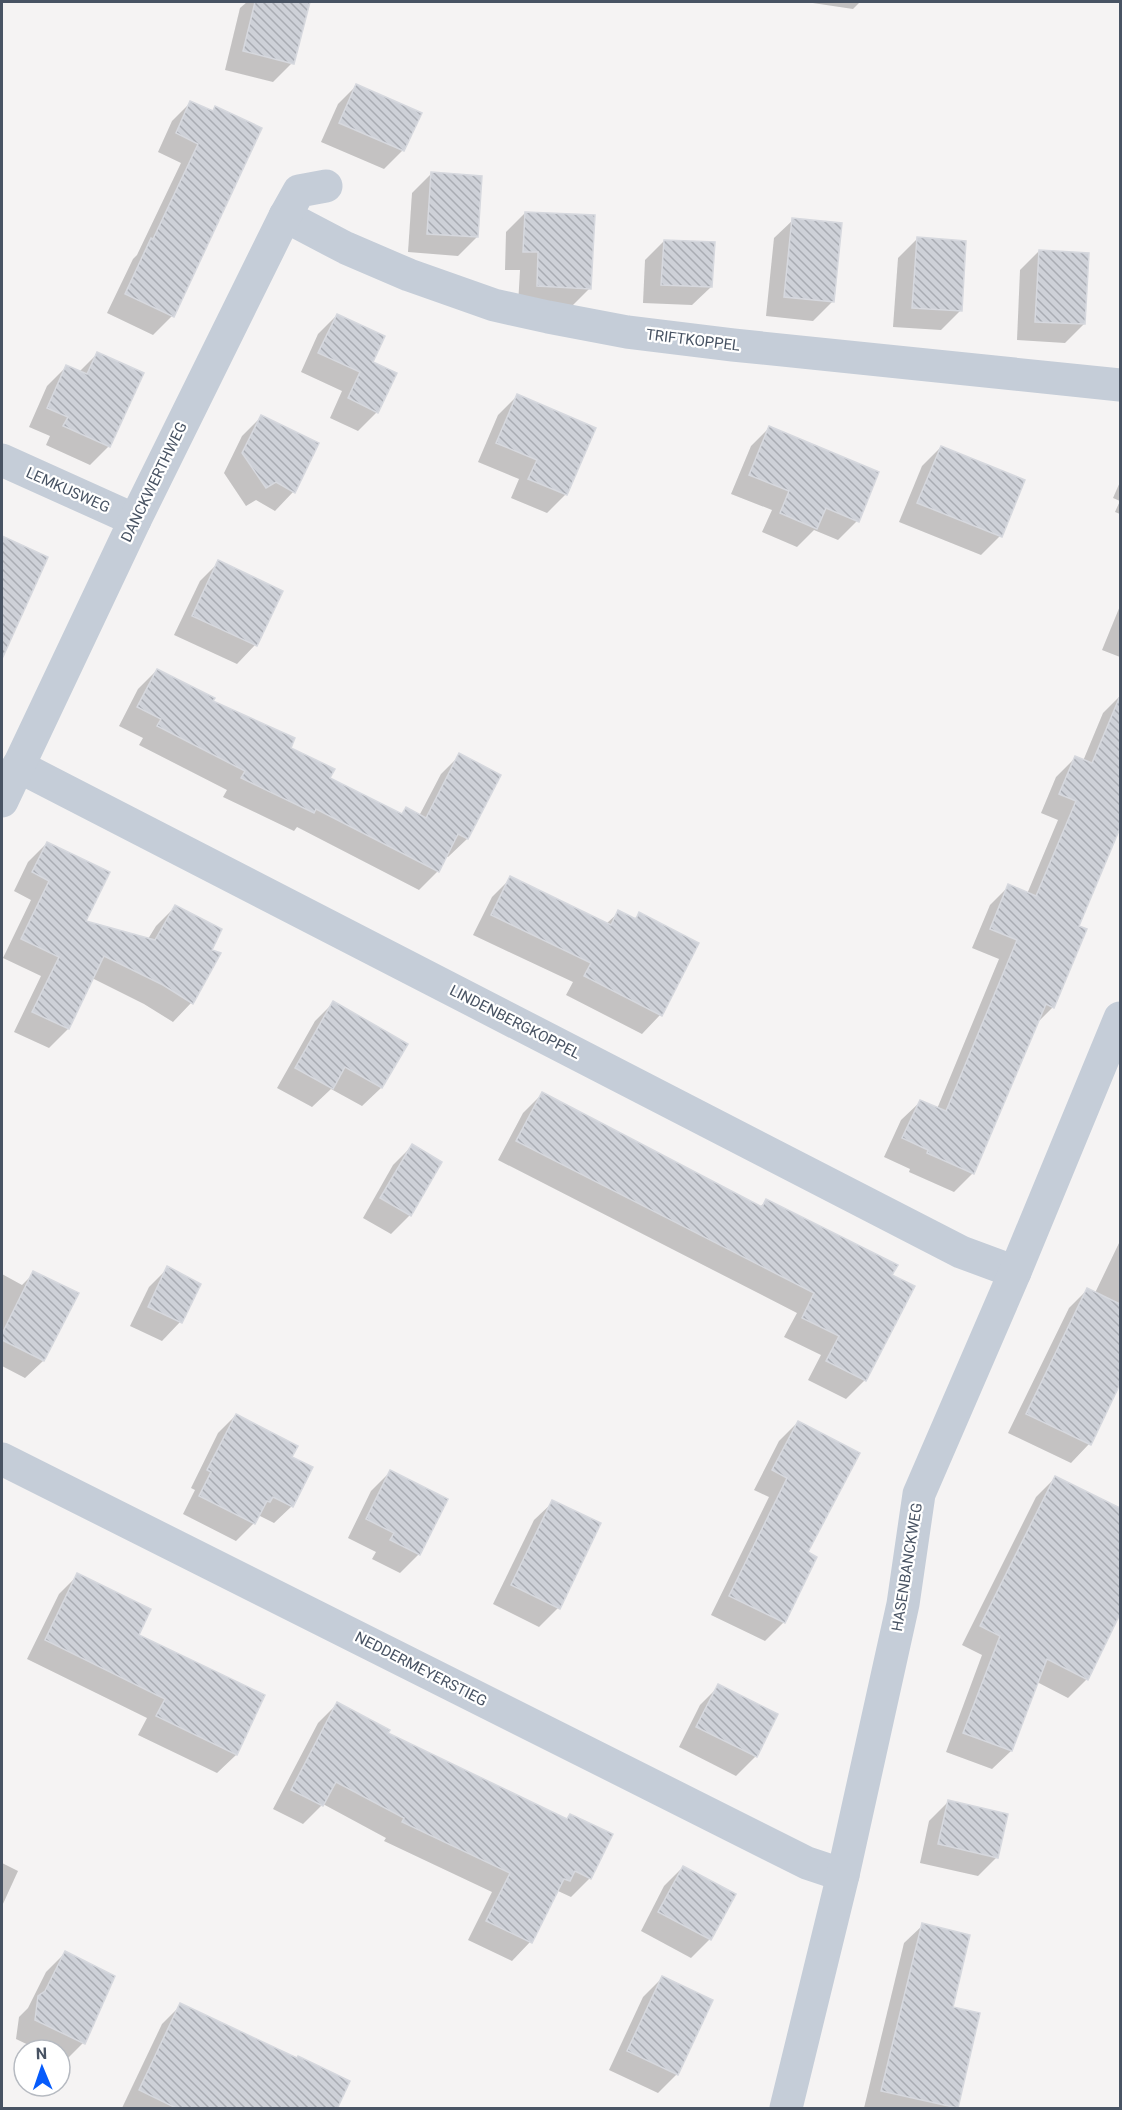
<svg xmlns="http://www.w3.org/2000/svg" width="1122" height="2110" font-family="Roboto,sans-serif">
<defs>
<pattern id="building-back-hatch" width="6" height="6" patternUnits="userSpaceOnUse" patternTransform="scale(1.5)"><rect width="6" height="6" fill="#ced1d8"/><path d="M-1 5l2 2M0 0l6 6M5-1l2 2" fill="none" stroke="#a9acb3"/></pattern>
</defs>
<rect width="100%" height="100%" fill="#f5f3f3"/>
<g fill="#0003">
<polygon points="247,2 308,2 292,63 273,82 225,70 240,8"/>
<polygon points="806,2 860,2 853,9"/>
<polygon points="357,85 403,150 384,169 321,142 338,104"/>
<polygon points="191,102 212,112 216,108 260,128 172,316 153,335 107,313 133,259 137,255 181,163 158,152 172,121"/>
<polygon points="431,174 477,237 458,256 408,252 412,193"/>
<polygon points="525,213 590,288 571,307 518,305 520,270 505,270 506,232"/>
<polygon points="793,220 832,302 813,321 766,316 774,238"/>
<polygon points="917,239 960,311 941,330 893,327 898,258"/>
<polygon points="664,241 711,287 692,305 643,303 645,260"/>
<polygon points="1039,251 1084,324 1065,343 1017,340 1020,270"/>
<polygon points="337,315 371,363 377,412 358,431 330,418 342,391 301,372 318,334"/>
<polygon points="97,354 109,446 90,465 46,445 50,436 29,427 47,386 66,367 79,372"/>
<polygon points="517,396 566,494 547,513 511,498 519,479 478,462 498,415"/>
<polygon points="261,417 293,492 275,511 256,500 246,506 224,473 242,436"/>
<polygon points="770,427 857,521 838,540 814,530 797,547 762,532 772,510 731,494 751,446"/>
<polygon points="941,447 1000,536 981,555 899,522 922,466"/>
<polygon points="1120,482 1120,514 1115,512 1120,501 1113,498"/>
<polygon points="2,538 46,558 13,629 2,641"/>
<polygon points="219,562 281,592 255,645 237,664 174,635 200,581"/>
<polygon points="1120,606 1120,657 1102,650"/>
<polygon points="157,670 289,748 328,779 401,815 406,809 419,816 441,774 460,755 499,775 467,839 448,857 445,856 438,871 419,890 297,827 294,831 223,797 227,790 139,745 143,738 119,726 138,689"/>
<polygon points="1120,696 1120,825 1077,927 1053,1007 1037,1023 973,1173 954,1192 909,1172 910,1169 884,1157 901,1120 920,1102 937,1109 999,959 972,948 990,905 1009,886 1027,894 1058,820 1041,813 1056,777 1075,758 1083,761 1103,713"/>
<polygon points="47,843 84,922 148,939 156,926 175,907 210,951 219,954 191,1003 173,1022 144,1004 92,978 68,1029 49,1048 14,1032 41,976 3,958 31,900 14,891 28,862"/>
<polygon points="511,878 606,924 619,912 634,919 640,914 660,1015 642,1034 566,995 573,982 473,935 492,897"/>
<polygon points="333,1003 381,1088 362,1106 331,1089 312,1107 277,1088 315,1021"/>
<polygon points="542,1094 760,1207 766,1201 890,1275 865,1380 846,1399 808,1380 821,1355 784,1337 797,1313 498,1160 523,1113"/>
<polygon points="412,1146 410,1215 391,1234 363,1218 393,1165"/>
<polygon points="1120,1241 1120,1382 1089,1444 1071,1463 1008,1433 1069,1308 1088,1289 1095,1293"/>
<polygon points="168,1268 199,1285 180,1322 162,1341 130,1326 149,1287"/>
<polygon points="34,1273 77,1294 43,1361 25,1378 2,1366 2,1274 22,1285"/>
<polygon points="236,1415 290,1458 292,1506 274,1523 258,1515 254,1523 236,1541 183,1514 195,1490 191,1488 218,1433"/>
<polygon points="798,1422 784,1622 765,1641 711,1615 769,1497 754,1490 779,1441"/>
<polygon points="390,1472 419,1554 400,1573 372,1559 376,1552 348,1538 371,1491"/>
<polygon points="1055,1478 1120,1510 1120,1589 1107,1617 1087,1679 1068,1698 1037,1682 1011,1751 992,1769 946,1752 982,1655 962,1645 1036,1497"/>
<polygon points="553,1502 558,1608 539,1627 493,1604 534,1520"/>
<polygon points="78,1575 137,1636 263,1696 236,1755 217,1773 138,1735 147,1718 27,1659 59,1594"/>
<polygon points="719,1686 776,1715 755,1757 736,1776 679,1747 700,1705"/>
<polygon points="337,1704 386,1733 565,1820 570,1815 590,1878 571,1897 558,1891 554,1895 530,1942 512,1961 468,1940 492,1892 384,1841 386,1838 323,1804 303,1824 273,1809 318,1723"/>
<polygon points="948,1802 997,1857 978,1876 920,1863 929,1821"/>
<polygon points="2,1863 18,1871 2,1906"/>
<polygon points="683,1867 710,1939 691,1958 641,1931 664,1886"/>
<polygon points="923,1925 951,2008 957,2108 864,2108 904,1943"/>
<polygon points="65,1953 83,2043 64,2062 60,2060 60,2050 39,2050 16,2039 19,2017 28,2008 46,1972"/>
<polygon points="662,1978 677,2074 658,2093 609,2070 643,1997"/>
<polygon points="181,2005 296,2060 336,2108 122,2108 162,2024"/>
</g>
<g fill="url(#building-back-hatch)" stroke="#d6d8de" stroke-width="1.5">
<polygon points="255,2 310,2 294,64 243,51"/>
<polygon points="356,84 422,113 404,151 339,123"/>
<polygon points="190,101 213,111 215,106 262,128 174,317 125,294 151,238 153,239 198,144 176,133"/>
<polygon points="431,172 482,176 478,237 427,234"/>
<polygon points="525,212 595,215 591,289 537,286 538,252 523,252"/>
<polygon points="792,218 842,223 834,302 784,297"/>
<polygon points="917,237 966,241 962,311 912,308"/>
<polygon points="664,240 715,242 712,287 661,285"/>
<polygon points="1039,250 1089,253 1085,324 1035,322"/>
<polygon points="337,314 385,336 373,362 397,373 378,413 348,398 360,372 318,353"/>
<polygon points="97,352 144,373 110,447 63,426 68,417 47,408 66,365 87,374"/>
<polygon points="517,394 596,428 567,495 528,479 537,460 496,443"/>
<polygon points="261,415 319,443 295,493 276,482 266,488 242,453"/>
<polygon points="769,426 879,472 859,522 826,508 817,529 780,513 789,491 749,475"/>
<polygon points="941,446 1025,480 1002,537 917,503"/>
<polygon points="2,536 48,557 2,659"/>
<polygon points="218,560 283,591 257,646 192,616"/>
<polygon points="157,669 215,698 213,701 295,738 291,748 335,769 330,778 402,814 406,807 426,818 459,753 501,775 468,839 458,834 439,872 316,809 314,813 241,778 245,771 157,726 161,719 137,707"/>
<polygon points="1120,696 1120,828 1079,926 1087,929 1054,1008 1046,1004 974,1174 927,1153 928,1150 902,1138 920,1100 946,1111 1017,940 990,929 1008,884 1036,896 1076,801 1059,794 1075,756 1092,763"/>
<polygon points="47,842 110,872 86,921 155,940 175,905 222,929 212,950 221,953 193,1004 163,985 104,956 69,1029 32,1012 59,957 21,939 49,881 32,872"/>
<polygon points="510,876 611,925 618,910 636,919 639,912 699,943 662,1016 584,976 591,963 491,915"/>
<polygon points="333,1001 408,1044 382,1088 345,1067 333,1089 295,1068"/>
<polygon points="542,1092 762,1207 766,1199 898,1265 892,1275 915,1286 866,1381 826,1361 839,1336 802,1318 814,1293 516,1141"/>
<polygon points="412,1144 442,1162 411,1216 380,1198"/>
<polygon points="167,1266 201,1284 182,1323 148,1307"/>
<polygon points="33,1271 79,1293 44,1361 2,1340 2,1334"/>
<polygon points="1087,1288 1120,1304 1120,1384 1091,1445 1026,1414"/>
<polygon points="236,1414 298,1446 292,1457 313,1467 293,1507 273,1497 270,1502 267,1501 255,1524 199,1496 211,1472 207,1470"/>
<polygon points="798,1421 860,1453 808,1552 817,1557 785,1623 729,1596 787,1478 772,1470"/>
<polygon points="390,1470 448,1499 420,1555 390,1540 394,1533 366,1519"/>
<polygon points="1055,1476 1120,1508 1120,1614 1088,1680 1047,1659 1012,1751 963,1733 1000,1636 980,1626"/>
<polygon points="552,1500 601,1523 560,1609 511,1585"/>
<polygon points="77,1573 151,1609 139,1635 265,1695 237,1755 156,1716 165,1699 45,1640"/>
<polygon points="718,1684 778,1714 757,1757 696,1727"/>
<polygon points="337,1702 390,1730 388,1733 567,1819 570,1814 613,1834 591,1879 575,1871 570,1881 564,1879 532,1943 486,1921 510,1873 402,1822 404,1818 336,1782 323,1806 291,1790"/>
<polygon points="948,1800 1008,1814 998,1858 938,1844"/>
<polygon points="683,1866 736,1894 711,1940 658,1912"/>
<polygon points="922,1923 970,1935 953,2007 980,2013 958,2108 881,2091"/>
<polygon points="65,1951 115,1976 85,2044 35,2020 38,1996 45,1991"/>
<polygon points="662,1976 713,2000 678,2075 627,2051"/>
<polygon points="180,2003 297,2058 298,2056 350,2081 337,2109 178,2109 139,2090"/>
</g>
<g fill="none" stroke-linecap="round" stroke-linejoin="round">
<g stroke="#c5cdd8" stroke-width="33">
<polyline points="285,216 346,248 409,275 494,305 548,317 627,332 733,345 1120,385"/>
<polyline points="2,460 135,520"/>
<polyline points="18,766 961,1252 1015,1272"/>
<polyline points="2,801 135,520 285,216 299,191 326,186"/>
<polyline points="2,1459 807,1863 843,1875"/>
<polyline points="786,2108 843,1875 903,1604 919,1494 1015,1272 1120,1018"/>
</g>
</g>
<g text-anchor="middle" stroke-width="4.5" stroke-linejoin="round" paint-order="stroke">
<g font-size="15" fill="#485363" stroke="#fff">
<text transform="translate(693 340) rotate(7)" y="5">TRIFTKOPPEL</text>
<text transform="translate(154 482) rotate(-64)" y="5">DANCKWERTHWEG</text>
<text transform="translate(68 490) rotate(24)" y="5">LEMKUSWEG</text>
<text transform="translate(515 1022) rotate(27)" y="5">LINDENBERGKOPPEL</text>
<text transform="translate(907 1567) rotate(-81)" y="5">HASENBANCKWEG</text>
<text transform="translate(421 1669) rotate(27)" y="5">NEDDERMEYERSTIEG</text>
</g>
</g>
<rect width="1122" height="2110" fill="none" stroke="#485363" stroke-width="6"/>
<g transform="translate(42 2068) rotate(358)"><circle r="28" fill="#ffffff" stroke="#b6bac1" stroke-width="1.5"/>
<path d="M0-4.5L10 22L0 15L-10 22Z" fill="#065bfb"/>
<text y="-9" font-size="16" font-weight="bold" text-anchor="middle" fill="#485363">N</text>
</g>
</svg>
